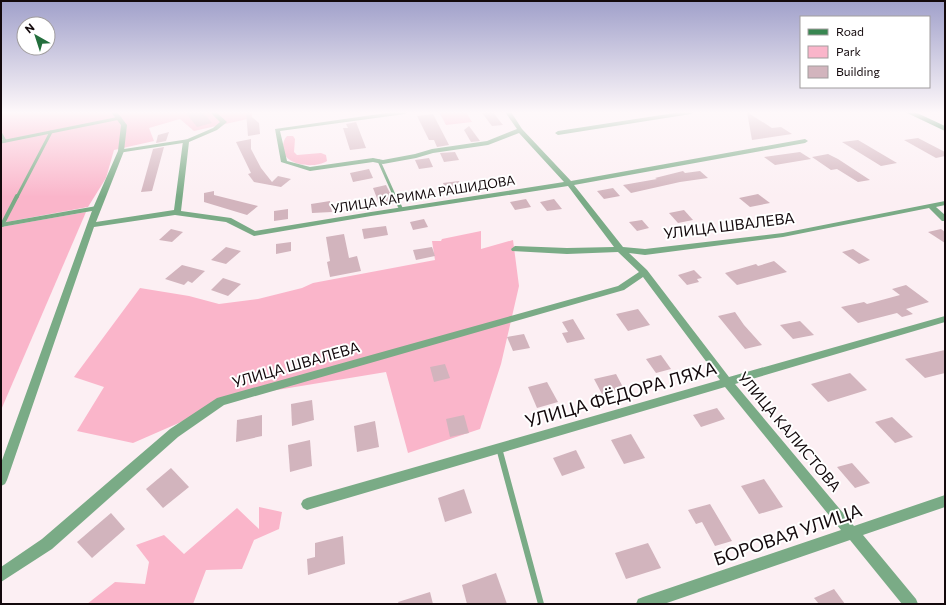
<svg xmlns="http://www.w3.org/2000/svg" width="946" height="605" font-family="Commissioner,sans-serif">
<rect width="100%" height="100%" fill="#fceff3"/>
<g fill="#fab5ca">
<polygon points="1,112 252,112 252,118 194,131 180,119 149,128 154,141 114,150 106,178 88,207 1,223"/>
<polygon points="439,112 466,112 472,122 446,125"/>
<path d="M287 136H293L295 139 294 152 297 155 321 153 326 155 327 161C315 169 282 166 283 147 283 143 284 139 287 136Z"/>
<polygon points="86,212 1,410 1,227"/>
<polygon points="481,231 481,249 513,240 519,286 501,364 480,429 408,453 386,372 234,397 220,405 133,443 77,431 104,387 74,377 140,288 189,296 219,304 258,299 302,288 313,283 435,260 432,241 441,241 442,239"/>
<polygon points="259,507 282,512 279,529 254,540 242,569 206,570 193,604 87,604 115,582 145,584 149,562 136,545 164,535 184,554 237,508 259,529"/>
</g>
<g fill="#d2b4bd">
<polygon points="185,112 203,112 212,123 197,127"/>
<polygon points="246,112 259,123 260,134 248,136"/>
<polygon points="493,112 499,120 503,125 492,126 482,113"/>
<polygon points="747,112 772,128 781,127 792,134 752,140"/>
<polygon points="433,114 449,145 437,147 434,140 429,140 417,116"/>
<polygon points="356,122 366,148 350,150 343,128 348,128 346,124"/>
<polygon points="469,126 480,141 471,142 464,130"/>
<polygon points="169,132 166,141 156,143 158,135"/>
<polygon points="918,138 945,152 945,156 936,158 904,140"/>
<polygon points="251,139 251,149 261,168 272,182 278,176 291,179 281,187 254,182 248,174 251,173 236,142"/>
<polygon points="858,140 897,163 881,166 842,142"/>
<polygon points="164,147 152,191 141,192 153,149"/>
<polygon points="455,152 459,160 444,162 440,153"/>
<polygon points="800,152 811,159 775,165 764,157"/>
<polygon points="828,154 838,159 870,180 858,182 837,169 831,170 812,157"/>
<polygon points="429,158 433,167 419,169 415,160"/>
<polygon points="369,169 373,178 353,182 350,173"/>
<polygon points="683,171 685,173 700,171 708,178 680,182 631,193 623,185 657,179 655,178"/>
<polygon points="459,181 463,190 447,193 443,183"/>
<polygon points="386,185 395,203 380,206 373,188"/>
<polygon points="613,188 620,196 604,199 597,191"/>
<polygon points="214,191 214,195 258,206 247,215 204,202 204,193"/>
<polygon points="758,194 770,203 750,207 739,198"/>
<polygon points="526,199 531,207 515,210 510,202"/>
<polygon points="554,199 562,209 547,211 540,202"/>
<polygon points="330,201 332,212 312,213 311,204"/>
<polygon points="288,209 288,219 274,221 274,211"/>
<polygon points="684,210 693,220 678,223 669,213"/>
<polygon points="424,219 428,227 413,230 410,222"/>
<polygon points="642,220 649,228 637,231 629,222"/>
<polygon points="386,226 388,235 364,239 362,229"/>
<polygon points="171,229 183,232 172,242 159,240"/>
<polygon points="941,229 945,232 945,243 928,232"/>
<polygon points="344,234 349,258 357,256 361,271 330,277 327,262 330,261 326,237"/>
<polygon points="291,242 291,251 276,254 276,244"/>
<polygon points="226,247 241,251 226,264 211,260"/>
<polygon points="432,247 435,256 416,260 413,250"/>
<polygon points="853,249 870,260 859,264 842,252"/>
<polygon points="774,261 787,272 737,285 725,273 756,264 758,266"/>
<polygon points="182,265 205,271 192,283 188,281 184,285 165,279"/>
<polygon points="694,270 702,278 697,279 699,282 687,285 678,275"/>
<polygon points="223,278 241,284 228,296 211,290"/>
<polygon points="906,285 929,302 906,309 913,314 902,317 897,313 858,323 841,307 864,302 867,304 900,295 892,289"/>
<polygon points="638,309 650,325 628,331 616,314"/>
<polygon points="735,312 744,325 762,345 745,349 718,316"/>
<polygon points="573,319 585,339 567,343 562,333 568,332 562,322"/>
<polygon points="800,321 814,335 793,339 780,325"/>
<polygon points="524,334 530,348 513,351 507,337"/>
<polygon points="945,350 945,373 925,378 905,359"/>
<polygon points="661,355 671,369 656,373 646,359"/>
<polygon points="445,364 450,378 434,382 430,367"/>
<polygon points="850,373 867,390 828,402 811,384"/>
<polygon points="616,374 624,389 602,394 594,379"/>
<polygon points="547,382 558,402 537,408 528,387"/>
<polygon points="312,400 314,420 292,426 291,404"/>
<polygon points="717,408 725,419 701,427 693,415"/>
<polygon points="262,415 262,436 236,442 237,420"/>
<polygon points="464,415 469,433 450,437 446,419"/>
<polygon points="892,417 913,437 895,443 875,422"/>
<polygon points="375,421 379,447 357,452 354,426"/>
<polygon points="631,434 645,458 624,464 611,440"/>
<polygon points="310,440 312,466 290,472 288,445"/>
<polygon points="576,450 585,468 562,476 553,458"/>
<polygon points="852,463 870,483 855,488 837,467"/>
<polygon points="171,468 189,487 163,508 146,489"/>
<polygon points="764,479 783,507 759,514 741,486"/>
<polygon points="464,489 472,513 445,522 438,498"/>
<polygon points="710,504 732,541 715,546 702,522 696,524 688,510"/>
<polygon points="111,513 125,529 92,558 77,542"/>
<polygon points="343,536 345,564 308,575 307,559 315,557 315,543"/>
<polygon points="648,543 661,568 626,579 615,553"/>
<polygon points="496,573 507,604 467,604 462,585"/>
<polygon points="834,589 845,604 819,604 814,598"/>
<polygon points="430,592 433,604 399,604 398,602"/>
</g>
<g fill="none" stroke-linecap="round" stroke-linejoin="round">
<g stroke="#7aab86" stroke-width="3">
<polyline points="1,134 5,141"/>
<polyline points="1,142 120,118"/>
<polyline points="121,151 186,141"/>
<polyline points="379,161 395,197"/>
<polyline points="17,197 51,132"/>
</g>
<g stroke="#7aab86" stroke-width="4">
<polyline points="395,196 401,209"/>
<polyline points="1,225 97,208"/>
<polyline points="2,225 17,196"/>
</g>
<polyline stroke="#7aab86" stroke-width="6" points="499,448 541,604"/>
<g fill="#7aab86" fill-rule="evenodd">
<polygon points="111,112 117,112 127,125 124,151 96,222 174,210 183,141 213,128 220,122 210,112 216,112 227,122 217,130 189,142 181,211 231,218 255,231 371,212 564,182 519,133 488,145 433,153 416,158 383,164 373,162 310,171 281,162 275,129 393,112 408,112 405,114 280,131 287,161 310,167 373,158 383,160 415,154 432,149 487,141 517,129 505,112 511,112 522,129 571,181 805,139 808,141 805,143 574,185 623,247 645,249 783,233 945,201 945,205 936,207 945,215 945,221 942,221 929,208 783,237 645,255 629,253 647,270 729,377 945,316 945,322 735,384 854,526 945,495 945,507 863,535 916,599 918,604 902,604 850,540 664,604 636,604 638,599 643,597 841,530 725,387 307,510 303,508 301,504 303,500 307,498 720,380 643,277 624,290 224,405 178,437 52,549 1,582 1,567 42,539 170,429 217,398 618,286 639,272 618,252 567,254 512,251 511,249 515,246 567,248 614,247 568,186 371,216 254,236 226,222 175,215 94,227 7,480 5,484 1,486 1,463 93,208 118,151 121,125"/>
<polygon points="681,112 694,112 691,114 558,135 555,133 558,131"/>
</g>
<polygon fill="#388651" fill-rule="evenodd" points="905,112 915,112 945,126 945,131"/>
</g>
<linearGradient id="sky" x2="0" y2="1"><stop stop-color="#a0a0ca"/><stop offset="0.57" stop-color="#fef8fa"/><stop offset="1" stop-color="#fef8fa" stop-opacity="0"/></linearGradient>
<rect width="946" height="197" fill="url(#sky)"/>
<g text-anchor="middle" stroke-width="4" stroke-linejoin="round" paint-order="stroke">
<g font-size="13" fill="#13090c" stroke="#fff">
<text transform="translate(423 194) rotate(-9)" y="5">УЛИЦА КАРИМА РАШИДОВА</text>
</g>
<g font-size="15" fill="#13090c" stroke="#fff">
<text transform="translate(729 226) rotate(-7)" y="5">УЛИЦА ШВАЛЕВА</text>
<text transform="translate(296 365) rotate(-16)" y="5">УЛИЦА ШВАЛЕВА</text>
<text transform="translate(789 432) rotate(50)" y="5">УЛИЦА КАЛИСТОВА</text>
</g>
<g font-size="18" fill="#13090c" stroke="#fff">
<text transform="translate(621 395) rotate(-16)" y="6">УЛИЦА ФЁДОРА ЛЯХА</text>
<text transform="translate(788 535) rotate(-19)" y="6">БОРОВАЯ УЛИЦА</text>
</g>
</g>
<rect width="946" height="605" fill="none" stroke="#13090c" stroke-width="4"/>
<rect x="800" y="16" width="130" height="72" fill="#ffffff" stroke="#a19d9e"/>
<rect x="808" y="29" width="20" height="6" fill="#388651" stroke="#a19d9e"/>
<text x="836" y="36" font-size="12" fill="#13090c">Road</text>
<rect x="808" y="46" width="20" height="12" fill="#fab5ca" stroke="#a19d9e"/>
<text x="836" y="56" font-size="12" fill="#13090c">Park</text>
<rect x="808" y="66" width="20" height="12" fill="#d2b4bd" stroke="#a19d9e"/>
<text x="836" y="76" font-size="12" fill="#13090c">Building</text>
<g transform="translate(36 36) rotate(321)"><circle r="19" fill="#ffffff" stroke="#a19d9e"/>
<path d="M0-3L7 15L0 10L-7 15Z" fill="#236f3d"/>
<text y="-6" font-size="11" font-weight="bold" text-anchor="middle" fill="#13090c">N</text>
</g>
</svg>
